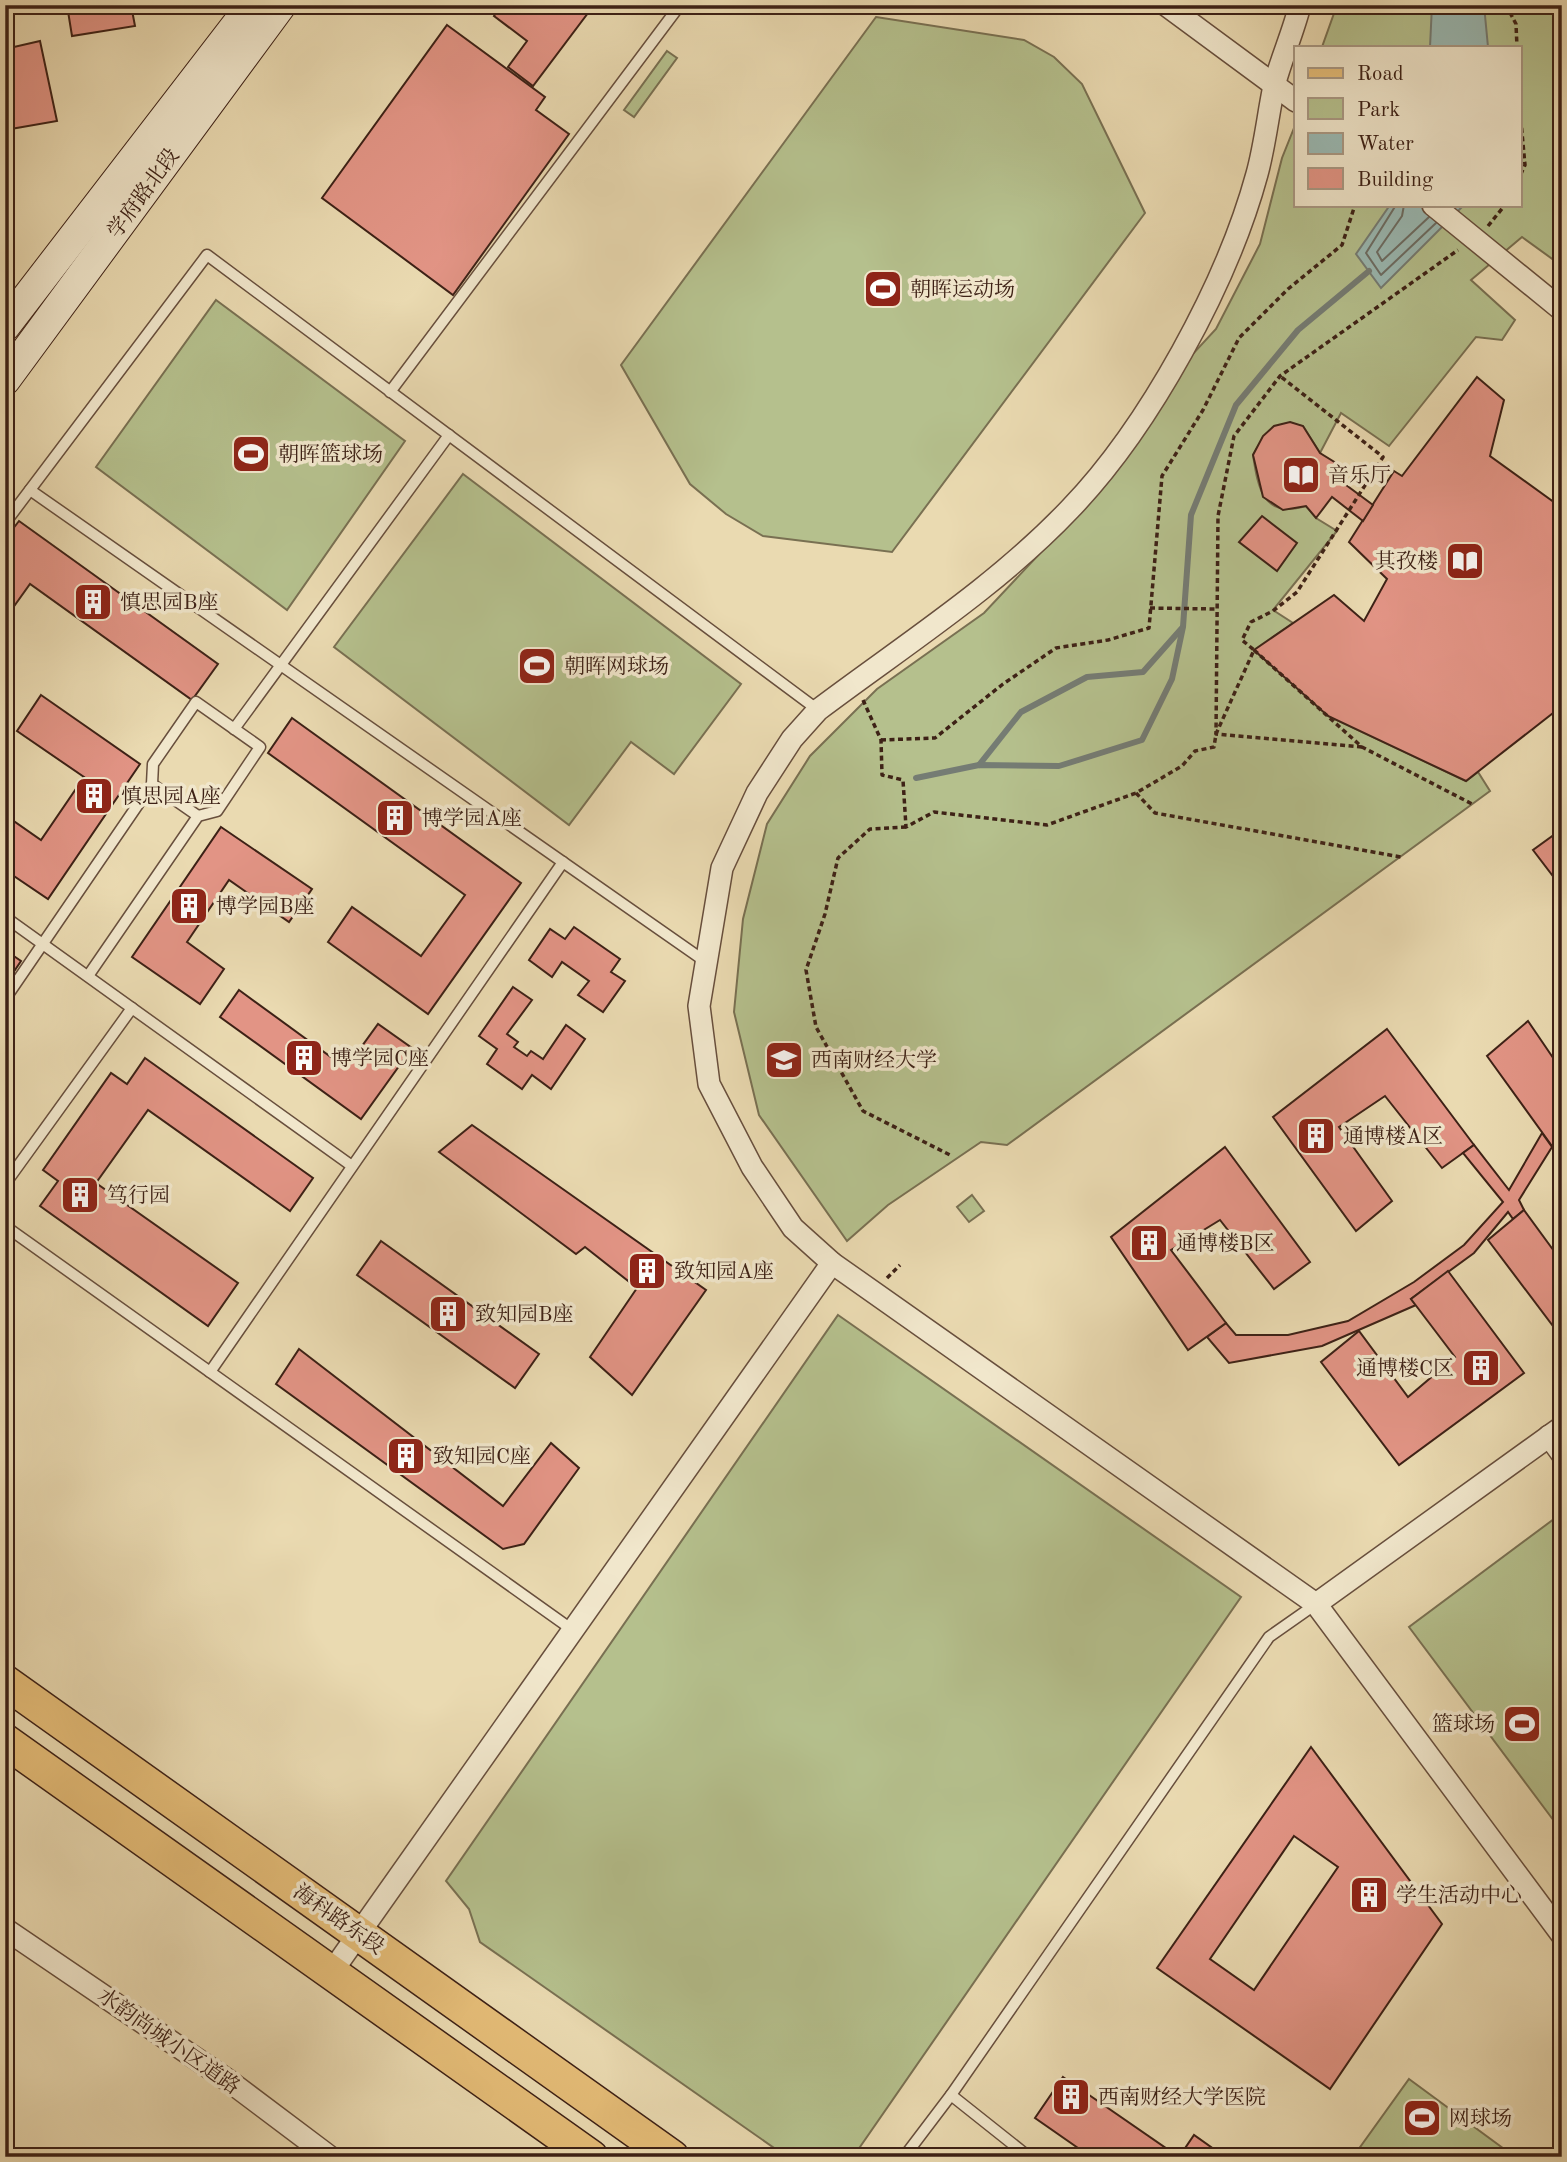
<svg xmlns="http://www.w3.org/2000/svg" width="1567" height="2162" font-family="'Old Standard TT','Noto Serif SC',serif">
<rect width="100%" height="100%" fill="#eadab1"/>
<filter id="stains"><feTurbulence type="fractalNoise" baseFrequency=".00286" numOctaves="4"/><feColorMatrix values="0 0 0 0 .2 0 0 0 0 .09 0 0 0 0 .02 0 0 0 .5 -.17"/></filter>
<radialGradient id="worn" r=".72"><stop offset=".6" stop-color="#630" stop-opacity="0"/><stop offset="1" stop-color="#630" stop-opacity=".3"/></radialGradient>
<g fill="#b5c08d" stroke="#797052" stroke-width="2">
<path d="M1337 5H1562V266L1522 237 1471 280 1515 320 1502 340 1476 337 1389 446 1341 413 1320 453 1303 426C1276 419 1265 433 1253 455 1258 488 1263 519 1306 506L1316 518 1337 531 1273 610 1293 623 1254 650 1328 716 1466 781 1478 772 1490 791 1007 1145 981 1142 888 1205 847 1241 759 1115 734 1012 743 919 767 824 810 756 877 689 984 613 1104 485 1154 396 1216 329 1260 244 1282 158 1296 123V205H1520V47H1322Z"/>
<polygon points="876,17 1024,40 1054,57 1082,84 1145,213 892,552 763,536 726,514 690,484 621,365"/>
<polygon points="667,51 677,58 634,117 624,110"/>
<polygon points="216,300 405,441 287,610 96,467"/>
<polygon points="463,474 741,684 674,774 631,742 569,825 334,647"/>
<polygon points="972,1195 984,1211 969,1222 957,1207"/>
<polygon points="838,1315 1241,1597 853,2157 787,2157 480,1942 469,1909 446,1881"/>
<polygon points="1562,1513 1562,1822 1557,1825 1409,1627"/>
<polygon points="1409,2079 1515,2157 1353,2157"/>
</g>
<g fill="#9ab9b3" stroke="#757c74" stroke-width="2">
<polygon points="1432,5 1484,5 1488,47 1430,47"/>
<polygon points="1390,205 1464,205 1381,288 1356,254"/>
</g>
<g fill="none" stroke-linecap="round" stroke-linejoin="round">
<g stroke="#6c6d64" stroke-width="2">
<polyline points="1396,205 1366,253 1381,275 1436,223"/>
<polyline points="1404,205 1402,216 1377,252 1382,261 1429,217"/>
</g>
<g stroke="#757c74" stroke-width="6">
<polyline points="979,765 1021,712 1087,677 1143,672 1182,628"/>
<polyline points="916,778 979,765 1059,766 1142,740 1172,679 1183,627 1191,515 1236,405 1298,330 1369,271"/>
</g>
</g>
<g fill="#e29485" stroke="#3d2116" stroke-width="2" fill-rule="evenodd">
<polygon points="67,5 131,5 135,26 72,36"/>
<polygon points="502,5 594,5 533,86 508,67 527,41 494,16"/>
<polygon points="447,25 545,97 536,110 569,134 453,295 322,198"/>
<polygon points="40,41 57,121 5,130 5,49"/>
<polygon points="1477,377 1504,400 1490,456 1562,508 1562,706 1466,781 1328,716 1254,650 1334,595 1364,621 1387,579 1349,542 1394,471 1402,476"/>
<polygon points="1290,422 1303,426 1320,453 1349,471 1342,482 1373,505 1363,521 1332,497 1316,518 1306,506 1283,510 1263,497 1253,455 1263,436 1274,426"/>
<polygon points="1262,516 1297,543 1277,571 1239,542"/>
<polygon points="19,521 218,664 192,700 30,584 5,619 5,539"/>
<polygon points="41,695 140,764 48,899 5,870 5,815 41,840 84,777 17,731"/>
<polygon points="292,718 521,883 428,1014 328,942 352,907 421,956 465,895 268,753"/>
<polygon points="221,827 312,889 289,922 229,880 187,942 224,969 200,1004 132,957"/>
<polygon points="1562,829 1562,888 1533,850"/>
<polygon points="574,927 620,959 611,972 625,981 603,1012 578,995 589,981 562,962 552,977 529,960 550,929 565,939"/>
<polygon points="5,950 21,961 5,985"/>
<polygon points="513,987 532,1000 507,1034 518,1042 514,1047 527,1056 531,1051 543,1059 566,1025 585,1039 551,1089 532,1075 522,1089 487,1064 497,1049 479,1036"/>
<polygon points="239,990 346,1068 378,1024 412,1048 361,1119 220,1017"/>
<polygon points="1528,1021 1562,1071 1562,1160 1487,1056"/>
<polygon points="1387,1029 1474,1145 1442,1168 1385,1096 1339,1127 1392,1201 1356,1231 1273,1117"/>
<polygon points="145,1058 313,1178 290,1211 148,1110 96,1183 238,1283 208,1326 40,1206 58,1181 43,1170 111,1073 127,1084"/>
<polygon points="472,1125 706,1290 632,1395 590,1357 637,1288 585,1247 576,1254 439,1152"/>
<polygon points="1542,1133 1552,1147 1519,1200 1524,1210 1513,1219 1508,1212 1474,1253 1411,1299 1416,1305 1322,1346 1229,1363 1207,1337 1226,1323 1236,1335 1288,1335 1348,1321 1414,1282 1464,1245 1503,1202 1463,1153 1474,1145 1509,1190"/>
<polygon points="1225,1147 1310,1262 1274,1289 1220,1220 1171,1250 1226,1323 1188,1350 1111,1237"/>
<polygon points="1524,1210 1562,1262 1562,1338 1488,1240"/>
<polygon points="381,1241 539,1354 515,1388 357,1275"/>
<polygon points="1448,1271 1524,1373 1399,1465 1321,1362 1359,1331 1408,1397 1455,1357 1411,1299"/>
<polygon points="299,1349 503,1506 551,1443 579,1468 524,1544 503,1549 276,1384"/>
<path d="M1311 1747 1442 1924 1330 2089 1157 1968ZM1294 1836 1338 1867 1254 1990 1210 1959Z"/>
<polygon points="1063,2077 1179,2157 1194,2135 1225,2157 1091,2157 1035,2118"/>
</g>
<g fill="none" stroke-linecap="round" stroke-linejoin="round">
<defs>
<g id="service">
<polyline points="390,392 680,5"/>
<polyline points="30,490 706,962"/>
<polyline points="5,523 207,255 818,710"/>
<polyline points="234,729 449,435"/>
<polyline points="152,784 198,816"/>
<polyline points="5,917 352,1166"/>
<polyline points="5,999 152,784 153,764 196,702 260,747 217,811 198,816 88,976"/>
<polyline points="5,1184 132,1008"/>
<polyline points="5,1226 574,1631"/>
<polyline points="210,1372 563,862"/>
<polyline points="951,2095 1029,2157"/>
<polyline points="904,2157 951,2095 1269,1637 1316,1604"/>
</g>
<g id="minor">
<polyline points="1166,5 1296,101"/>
<path d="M1300 5C1293 33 1281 59 1274 86 1268 115 1265 145 1257 174 1227 284 1149 427 1070 509 996 587 903 646 818 710L792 739 757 793 722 868 699 1006 709 1084 752 1167 793 1228 832 1263 1316 1604 1562 1935"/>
<polyline points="1433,205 1562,310"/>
<polyline points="1549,1436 1562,1454"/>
<polyline points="1316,1604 1562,1427"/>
<polyline points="5,1929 229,2081 330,2157"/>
<polyline points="331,1973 832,1263"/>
</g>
<g id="secondary">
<polyline points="5,326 252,5"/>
<polyline points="5,380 281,5"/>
</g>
<g id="primary">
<polyline points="5,1682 672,2157"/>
<polyline points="5,1741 591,2157"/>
</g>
</defs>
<use href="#service" stroke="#684f3d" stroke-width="13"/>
<use href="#minor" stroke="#684f3d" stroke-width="24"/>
<use href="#secondary" stroke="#3d2116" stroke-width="32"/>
<use href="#primary" stroke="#3d2116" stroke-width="36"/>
<g stroke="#3d2116" stroke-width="3.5" stroke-dasharray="5 3.5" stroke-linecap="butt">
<polyline points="1506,5 1516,24 1517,47"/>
<polyline points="1520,111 1525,165 1520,176"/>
<polyline points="1488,226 1505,205"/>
<polyline points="1150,608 1217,609"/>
<polyline points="1254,650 1362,747 1474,805"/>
<polyline points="863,700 881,740 882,775 903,780 906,827 934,812 1047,825 1136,793 1182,766 1195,751 1214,747 1216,734 1254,650 1242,640 1251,622 1273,611 1297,592 1383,457 1280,376"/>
<polyline points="881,740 935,738 1003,684 1056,648 1108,640 1149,628 1162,476 1203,410 1239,338 1288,289 1342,245 1355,205"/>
<polyline points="1362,747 1216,734 1218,516 1234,436 1280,376 1458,250"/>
<polyline points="1136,793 1155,813 1401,857"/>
<polyline points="906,827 870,829 838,858 825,914 806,970 816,1027 863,1111 952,1156"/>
<polyline points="887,1278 900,1265"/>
</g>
<use href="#service" stroke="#f1e7cc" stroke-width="10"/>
<use href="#minor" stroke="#f1e7cc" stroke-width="21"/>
<use href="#secondary" stroke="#f1e7cc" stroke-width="30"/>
<use href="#primary" stroke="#e5bd78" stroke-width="33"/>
</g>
<defs>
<symbol id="stadium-square" viewBox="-11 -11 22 22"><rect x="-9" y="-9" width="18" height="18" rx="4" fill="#8f2418" stroke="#f1e7cc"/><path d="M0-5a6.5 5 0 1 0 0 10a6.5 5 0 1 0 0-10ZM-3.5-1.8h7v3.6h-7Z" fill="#fff"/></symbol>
<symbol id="library-square" viewBox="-11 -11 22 22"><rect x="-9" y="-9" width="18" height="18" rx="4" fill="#8f2418" stroke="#f1e7cc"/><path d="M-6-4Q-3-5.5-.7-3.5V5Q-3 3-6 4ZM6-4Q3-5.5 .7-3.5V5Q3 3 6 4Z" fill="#fff"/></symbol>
<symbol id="building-square" viewBox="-11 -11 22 22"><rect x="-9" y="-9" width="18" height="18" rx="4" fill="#8f2418" stroke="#f1e7cc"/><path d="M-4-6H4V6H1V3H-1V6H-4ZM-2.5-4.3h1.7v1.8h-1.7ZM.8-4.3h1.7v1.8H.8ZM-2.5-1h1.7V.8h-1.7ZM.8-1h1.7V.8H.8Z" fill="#fff"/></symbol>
<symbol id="university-square" viewBox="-11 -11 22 22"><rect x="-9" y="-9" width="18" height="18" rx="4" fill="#8f2418" stroke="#f1e7cc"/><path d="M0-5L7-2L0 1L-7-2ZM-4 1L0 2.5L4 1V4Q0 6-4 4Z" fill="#fff"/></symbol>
</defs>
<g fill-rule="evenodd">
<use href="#stadium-square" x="861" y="267" width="44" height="44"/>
<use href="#stadium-square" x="229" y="432" width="44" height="44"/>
<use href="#library-square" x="1279" y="453" width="44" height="44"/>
<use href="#library-square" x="1443" y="539" width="44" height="44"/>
<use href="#building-square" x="71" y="580" width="44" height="44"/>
<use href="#stadium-square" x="515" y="644" width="44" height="44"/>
<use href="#building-square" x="72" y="774" width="44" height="44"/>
<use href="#building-square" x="373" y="796" width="44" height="44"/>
<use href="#building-square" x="167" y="884" width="44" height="44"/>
<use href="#building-square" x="282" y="1036" width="44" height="44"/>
<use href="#university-square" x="762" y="1038" width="44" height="44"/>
<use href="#building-square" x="1294" y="1114" width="44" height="44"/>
<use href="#building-square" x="58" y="1173" width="44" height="44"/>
<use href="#building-square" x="1127" y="1221" width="44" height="44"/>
<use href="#building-square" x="625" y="1249" width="44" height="44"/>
<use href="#building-square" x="426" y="1292" width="44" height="44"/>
<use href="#building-square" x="1459" y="1346" width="44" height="44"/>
<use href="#building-square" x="384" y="1434" width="44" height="44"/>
<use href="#stadium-square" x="1500" y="1702" width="44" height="44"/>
<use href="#building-square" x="1347" y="1873" width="44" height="44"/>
<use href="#building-square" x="1049" y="2075" width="44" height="44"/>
<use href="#stadium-square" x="1400" y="2096" width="44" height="44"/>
</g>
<g text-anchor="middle" stroke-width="7" stroke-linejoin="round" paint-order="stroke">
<g font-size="21" fill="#3d2116" stroke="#f1e7cc">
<text transform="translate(143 193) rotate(-54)" y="7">学府路北段</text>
<text transform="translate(339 1919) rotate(35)" y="7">海科路东段</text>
<text transform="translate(169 2041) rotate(35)" y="7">水韵尚城小区道路</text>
</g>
<g font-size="21" fill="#3d2116" stroke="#f1e7cc" text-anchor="start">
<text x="910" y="296">朝晖运动场</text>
<text x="278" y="461">朝晖篮球场</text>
<text x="1328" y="482">音乐厅</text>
<text x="1438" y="568" text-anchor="end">其孜楼</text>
<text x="120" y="609">慎思园B座</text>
<text x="564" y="673">朝晖网球场</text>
<text x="121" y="803">慎思园A座</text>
<text x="422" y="825">博学园A座</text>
<text x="216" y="913">博学园B座</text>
<text x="331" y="1065">博学园C座</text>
<text x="811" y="1067">西南财经大学</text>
<text x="1343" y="1143">通博楼A区</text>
<text x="107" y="1202">笃行园</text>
<text x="1176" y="1250">通博楼B区</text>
<text x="674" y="1278">致知园A座</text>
<text x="475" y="1321">致知园B座</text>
<text x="1454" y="1375" text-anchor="end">通博楼C区</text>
<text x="433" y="1463">致知园C座</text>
<text x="1495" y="1731" text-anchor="end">篮球场</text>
<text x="1396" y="1902">学生活动中心</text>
<text x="1098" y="2104">西南财经大学医院</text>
<text x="1449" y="2125">网球场</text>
</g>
</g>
<rect width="1567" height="2162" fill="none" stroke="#eadab1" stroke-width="28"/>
<rect x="7" y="7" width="1553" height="2148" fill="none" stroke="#3d2116" stroke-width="3.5"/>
<rect x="14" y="14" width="1539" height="2134" fill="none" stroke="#3d2116" stroke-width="2"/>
<rect x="1294" y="46" width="228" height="161" fill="#f1e7cc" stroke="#a99883" stroke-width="2"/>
<rect x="1308" y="68" width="35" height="10" fill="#e5bd78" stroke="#a99883" stroke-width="2"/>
<text x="1357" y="80" font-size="21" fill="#3d2116">Road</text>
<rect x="1308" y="98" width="35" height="21" fill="#b5c08d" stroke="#a99883" stroke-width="2"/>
<text x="1357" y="116" font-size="21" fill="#3d2116">Park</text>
<rect x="1308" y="133" width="35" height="21" fill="#9ab9b3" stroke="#a99883" stroke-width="2"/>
<text x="1357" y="150" font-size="21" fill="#3d2116">Water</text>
<rect x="1308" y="168" width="35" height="21" fill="#e29485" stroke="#a99883" stroke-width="2"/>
<text x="1357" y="186" font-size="21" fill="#3d2116">Building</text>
<rect width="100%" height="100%" filter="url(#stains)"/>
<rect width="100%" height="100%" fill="url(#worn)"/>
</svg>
